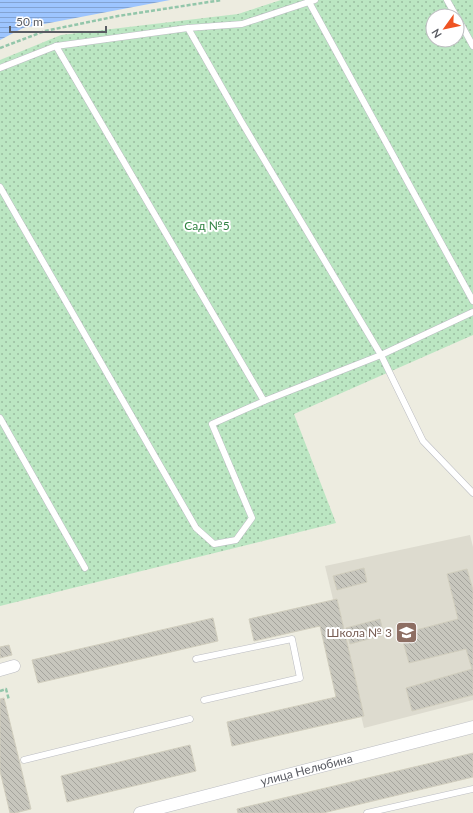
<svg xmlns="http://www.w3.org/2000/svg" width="473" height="813" font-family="Lato,sans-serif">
<defs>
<pattern id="grass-dots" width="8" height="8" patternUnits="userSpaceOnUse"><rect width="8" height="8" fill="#bbe6c2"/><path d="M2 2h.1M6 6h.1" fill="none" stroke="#9bbda1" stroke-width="1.8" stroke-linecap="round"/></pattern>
<pattern id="water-rules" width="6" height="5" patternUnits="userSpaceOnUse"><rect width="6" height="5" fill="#9dc5ff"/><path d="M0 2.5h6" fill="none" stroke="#83a3d2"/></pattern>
<pattern id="building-back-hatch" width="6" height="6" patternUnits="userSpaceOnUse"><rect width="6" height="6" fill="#c7c6bd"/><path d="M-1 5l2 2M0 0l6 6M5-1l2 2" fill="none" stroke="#a5a49d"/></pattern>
</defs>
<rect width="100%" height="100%" fill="#edece0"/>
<polygon fill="#dddbcf" points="470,535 473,547 473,700 364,728 325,566"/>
<path fill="url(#grass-dots)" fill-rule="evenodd" d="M281 0H473V335L294 414 336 523 0 606V60L61 35 238 14ZM433 16H457V40H433Z"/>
<polygon fill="url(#water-rules)" points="0,0 170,0 23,28 0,40"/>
<g fill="url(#building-back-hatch)" stroke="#d1cebe">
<polygon points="364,568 367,582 337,590 333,576"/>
<polygon points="467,569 473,590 473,695 412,711 406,688 472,669 466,649 409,663 401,634 458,619 447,574"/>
<polygon points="337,599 364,716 232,746 227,722 336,697 320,626 254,641 249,619"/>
<polygon points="213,618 218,641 38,683 32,660"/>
<polygon points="380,619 384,635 350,644 346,628"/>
<polygon points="9,645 12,655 0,658 0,647"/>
<polygon points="4,698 31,809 15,813 10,813 0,771 0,699"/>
<polygon points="190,745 196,771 67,802 61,776"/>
<polygon points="473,753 473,777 323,813 238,813 237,809"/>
</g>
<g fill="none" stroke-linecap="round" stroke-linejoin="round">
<defs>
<g id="lane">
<polyline points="447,0 456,16"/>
<polyline points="309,2 473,301"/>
<polyline points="457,17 473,46"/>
<polyline points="56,46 264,401"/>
<polyline points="0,68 56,46 188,28 242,24 315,0"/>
<polyline points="0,187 196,528 214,544 236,540 252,518 212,424 264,401 381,355 241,121 188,28"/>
<polyline points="473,312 381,355 423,441 473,493"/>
<polyline points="0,418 85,568"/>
<polyline points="196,659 292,639 300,678 204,700"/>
<polyline points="24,760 190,719"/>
<polyline points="367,813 473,789"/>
</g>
<g id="street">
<polyline points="0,670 14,666"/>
<path id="s1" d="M140 813 473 727"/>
</g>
</defs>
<use href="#lane" stroke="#bbbcc2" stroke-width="7"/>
<use href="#street" stroke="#bbbcc2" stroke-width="13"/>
<g stroke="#93c6aa" stroke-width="2.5" stroke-dasharray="4 2" stroke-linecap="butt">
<polyline points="0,48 45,31 118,16 222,0"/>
<polyline points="0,691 6,689 9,700"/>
</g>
<use href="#lane" stroke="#fff" stroke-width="6"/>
<use href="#street" stroke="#fff" stroke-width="12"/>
</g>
<defs>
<symbol id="school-square" viewBox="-11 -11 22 22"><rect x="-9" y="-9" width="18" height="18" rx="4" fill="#8d6e63" stroke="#fff"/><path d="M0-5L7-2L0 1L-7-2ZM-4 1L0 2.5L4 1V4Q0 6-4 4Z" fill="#fff"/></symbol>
</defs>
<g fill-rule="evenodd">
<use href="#school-square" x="394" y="620" width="25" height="25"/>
</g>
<g text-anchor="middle" stroke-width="4" stroke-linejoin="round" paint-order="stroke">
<g font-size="12" fill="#308241" stroke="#fff">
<text x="207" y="230">Сад №5</text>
</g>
<g font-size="12" fill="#785e54" stroke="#fff" text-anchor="end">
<text x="392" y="637">Школа № 3</text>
</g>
<g font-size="12" fill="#595b62" stroke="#fff">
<text dy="4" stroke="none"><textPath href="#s1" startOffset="172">улица Нелюбина</textPath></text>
</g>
</g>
<g transform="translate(445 28) rotate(237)"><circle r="19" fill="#ffffff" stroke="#bdbdc0"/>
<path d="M0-3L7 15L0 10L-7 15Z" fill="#ef5423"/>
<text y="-6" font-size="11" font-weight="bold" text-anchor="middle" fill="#595b62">N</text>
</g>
<path d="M10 26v6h96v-6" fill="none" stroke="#595b62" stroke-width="2"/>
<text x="16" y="26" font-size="12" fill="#595b62" stroke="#ffffff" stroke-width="3" paint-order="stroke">50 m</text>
</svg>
